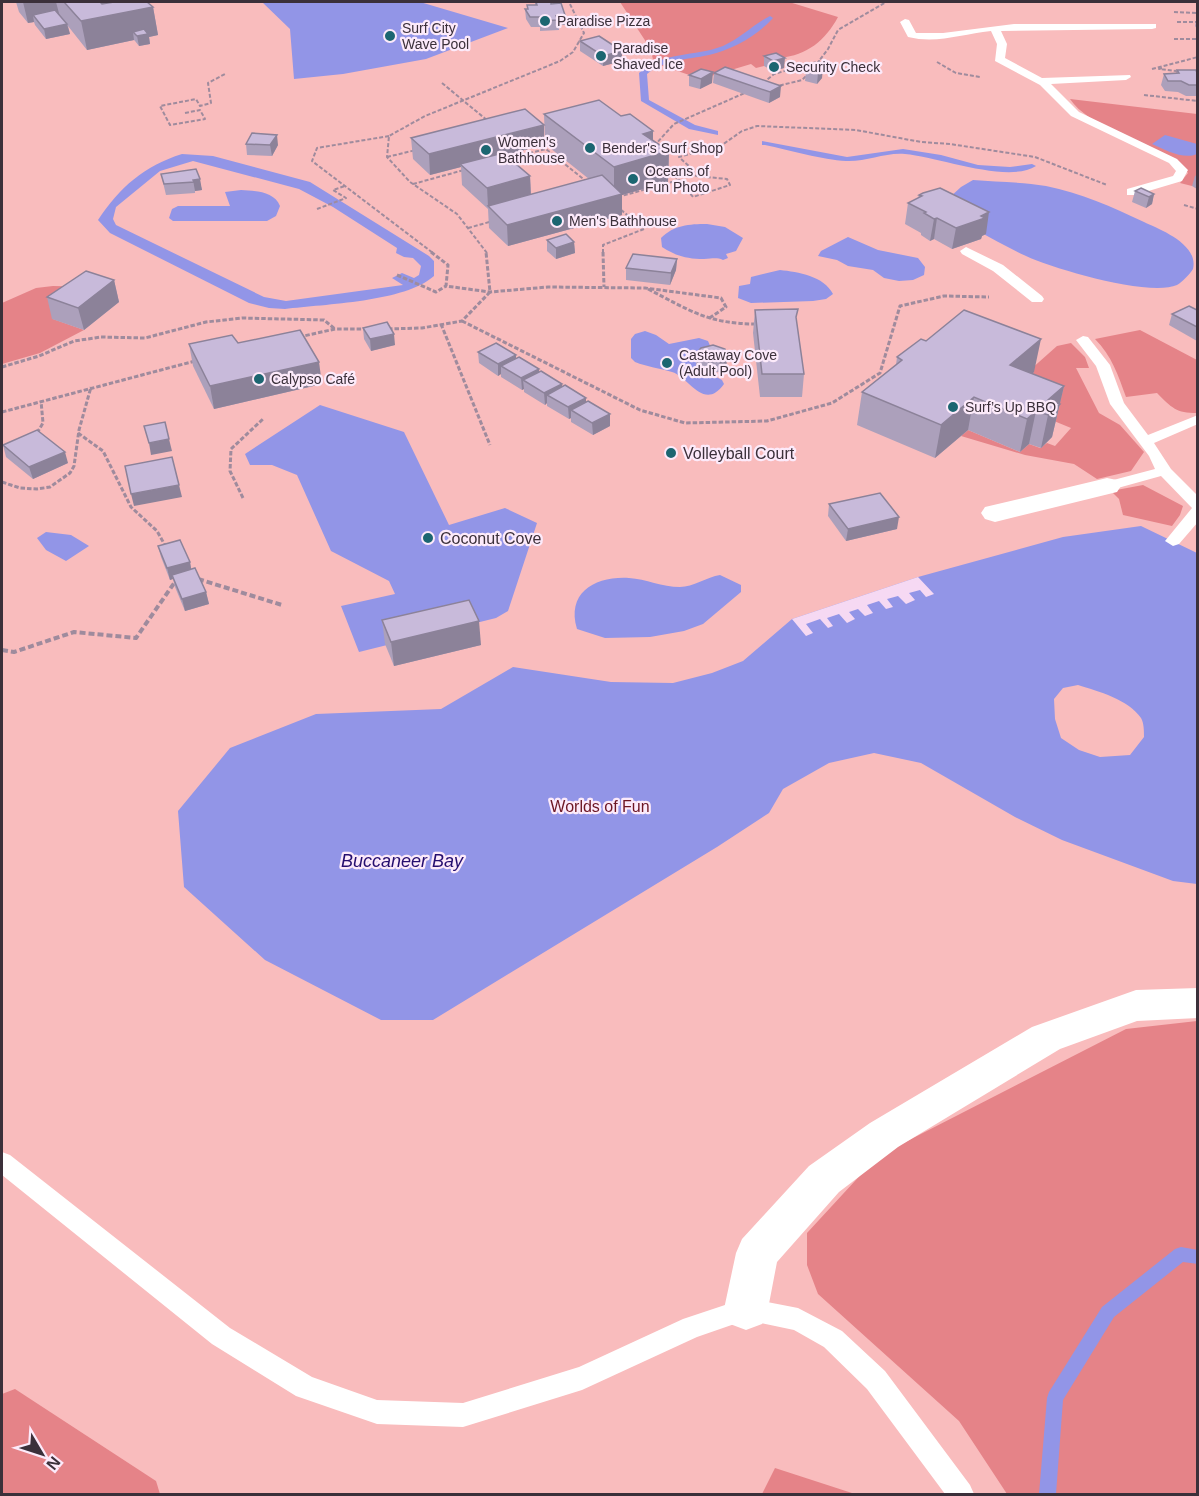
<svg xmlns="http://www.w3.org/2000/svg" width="1199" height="1496" font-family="Arial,sans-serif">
<rect width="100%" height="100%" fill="#f6d9f3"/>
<rect fill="#f9bcbd" x="2" y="2" width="1195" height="1492"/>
<g fill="#e58388">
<path d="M620 2H789L838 17C825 41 807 55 780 58L783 61 756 68 751 64 701 79 654 63 650 48Z"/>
<path d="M1070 99 1197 114V184L1192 186 1180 183 1188 173 1181 164C1151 149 1087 125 1070 99Z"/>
<polygon points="53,286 95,287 53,319 84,330 40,353 2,364 2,303 36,288"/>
<path d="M1140 330 1197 360V413C1176 413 1172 408 1157 393L1126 397C1118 375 1112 356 1095 339Z"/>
<polygon points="1071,343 1085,357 1089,368 1076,368 1099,413 1120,425 1144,452 1131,471 1097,479 1074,464 1025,455 961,436 968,430 1020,452 1029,444 1040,448 1047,443 1055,446 1071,428 1054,421 1030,370 1057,346"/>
<polygon points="1143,485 1183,506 1180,515 1172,526 1123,515 1119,499 1111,491"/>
<polygon points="1197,1021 1197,1494 1007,1494 959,1421 818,1294 807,1265 807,1233 878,1156 1126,1029"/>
<polygon points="15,1389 156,1481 160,1494 2,1494 2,1394"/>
<polygon points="775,1468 855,1494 762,1494"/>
</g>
<g fill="#9295e7" fill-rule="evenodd">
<polygon points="262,2 420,2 508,28 426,59 343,74 294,79 290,29"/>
<path d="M1165 135 1197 144V154C1184 160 1165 150 1152 144Z"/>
<path d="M182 154 213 156 310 182 429 256 434 261V276C405 302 325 304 285 309L269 308 249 303 110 233 98 220C120 187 144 166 182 154ZM193 161 299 189 333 207 397 248 396 253 404 257 413 258 421 266 419 275 414 278 402 273 392 278 403 285 286 301 264 297 116 225 113 219 116 207 160 171Z"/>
<path d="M973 180C997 182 1022 182 1046 186 1081 193 1112 207 1144 222 1159 229 1199 244 1193 269 1190 274 1182 282 1177 285 1149 297 1054 269 1026 256 996 242 967 224 937 209L961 187Z"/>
<path d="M241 190C255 191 274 191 280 206L276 216 267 221H173L169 218 172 209 178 206H230L225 192Z"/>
<path d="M707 224 725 227 743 238 736 251 726 254 728 258 723 260C716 257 712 259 704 259 687 259 676 256 662 247L661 238C674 225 689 224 707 224Z"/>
<polygon points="848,237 878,250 918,258 925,267 924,275 913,280 899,281 884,278 873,270 848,266 837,260 818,256 821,251"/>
<path d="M780 270C798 272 824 276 833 294L826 299 813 301 751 303 738 298 739 286 750 284 751 277Z"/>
<path d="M645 331 656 335 669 344 699 338 708 341 712 350 696 364 697 367 722 380 724 384C704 412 689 377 672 372 660 368 647 367 635 362L631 358V339L635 334Z"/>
<polygon points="320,405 404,432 449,525 505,508 537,523 508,611 496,618 359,652 341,606 395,594 389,581 331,551 297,475 272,465 250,465 245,454"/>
<path d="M1141 526 1197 553V884L1173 881 1062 840 1015 817 921 763 874 753 829 763 783 789 769 813 717 847 433 1020H381L265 960 184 887 178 811 230 748 316 714 441 709 513 667 611 682 673 683 712 673 743 661 792 619 918 577 1063 537ZM1078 685C1098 691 1129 700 1141 718 1144 723 1144 731 1144 737L1130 755 1100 757 1079 750 1061 738 1055 719 1054 699 1063 688Z"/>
<polygon points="46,532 71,535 89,546 66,561 46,550 37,538"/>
<path d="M720 575 741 585V592L703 624 684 631 650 637 605 638 577 629C566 592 596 576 629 578 646 579 662 587 680 587 693 587 707 577 720 575Z"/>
</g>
<polygon fill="#f6d9f3" points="918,577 934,594 926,597 920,590 909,593 915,600 906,604 898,596 887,599 893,607 886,609 879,601 867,605 873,613 865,616 858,609 849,612 855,619 847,623 839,614 827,618 833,626 828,628 820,619 806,624 813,633 806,636 792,619"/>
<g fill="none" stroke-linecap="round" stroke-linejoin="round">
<g fill="#9295e7" fill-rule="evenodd">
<path d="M770 16 773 18C757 36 733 49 709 55 686 60 666 59 647 74L649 100 695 125 718 131V135L689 129 641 101 639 73C662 51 695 57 723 46 741 38 754 24 770 16Z"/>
<path d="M762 141 847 157 903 149 941 155 978 165 1010 167 1032 164 1036 166C1008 184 939 157 905 154 886 152 866 162 846 161 823 160 789 150 765 145H762Z"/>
<polygon points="1181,1247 1198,1250 1198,1264 1183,1262 1114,1317 1063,1400 1056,1494 1039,1494 1047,1398 1049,1392 1102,1307 1175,1249"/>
</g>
<g stroke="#9f8b9d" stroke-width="2" stroke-dasharray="4 2" stroke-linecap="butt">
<polyline points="1174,12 1198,13"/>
<polyline points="1177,22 1198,22"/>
<polyline points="1174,39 1198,39"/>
<polyline points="937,62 956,73 980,77"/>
<polyline points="1162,68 1159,69 1176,71 1179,75"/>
<polyline points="813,69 828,49 838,30 886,2"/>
<polyline points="1152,69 1198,57"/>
<polyline points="442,83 488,121"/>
<polyline points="763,83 774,74 820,61"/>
<polyline points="774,87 802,80 808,74"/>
<polyline points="1144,95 1198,101"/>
<polyline points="185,113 200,110 205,119 170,125 160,106 196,99 200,106 211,103 208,83 225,74"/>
<polyline points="389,136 317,148 312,161 433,253"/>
<polyline points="654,146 674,124 747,92"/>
<polyline points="387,157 416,150"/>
<polyline points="506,159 546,149 587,182"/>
<polyline points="671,173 691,168 679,157 722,145 742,131 757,126 856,130 921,142 950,144 1035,157 1107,185"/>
<polyline points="679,180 693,197 730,185 727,179 696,176 691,168"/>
<polyline points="413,184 464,170"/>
<polyline points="618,197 679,180 671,173"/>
<polyline points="1184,205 1198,209"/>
<polyline points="317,209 346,198 333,190 345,186"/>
<polyline points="468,228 493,221"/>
<polyline points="487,253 457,214 410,182 387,157 389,136 425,116 560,61 573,52 584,33 569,2"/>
<polyline points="603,253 603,245 644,229 620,209"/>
</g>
<g stroke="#9f8b9d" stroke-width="3" stroke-dasharray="4.5 2" stroke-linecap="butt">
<polyline points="431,252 448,265 446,286 490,292 548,287 645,288 721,298 726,307 708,319"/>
<polyline points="603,252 604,287"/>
<polyline points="397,275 436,292 446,286"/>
<path d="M648 289C689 310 708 324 756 324"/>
<polyline points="462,321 640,410 685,423 767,421 832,403 880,373 900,306 944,296 989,297"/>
<polyline points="441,324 490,445"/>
<polyline points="388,329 422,328 462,321 490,292 486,252"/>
<polyline points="299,337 335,329 366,329"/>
<polyline points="2,367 39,356 74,341 101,337 145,338 206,322 242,318 324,320 335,329"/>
<polyline points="2,412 195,361"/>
<polyline points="37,433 43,423 41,401"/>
<polyline points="78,433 103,451 131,507 157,531 166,547"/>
<polyline points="2,482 20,488 37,489 50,487 70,473 74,466 79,430 91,387"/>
<polyline points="243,498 230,471 231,449 263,419"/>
</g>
<g stroke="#9f8b9d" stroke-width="4" stroke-dasharray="6 3" stroke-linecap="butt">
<polyline points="198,579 282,605"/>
<polyline points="2,650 14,652 74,632 136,638 177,579"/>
</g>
<g fill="#fff" fill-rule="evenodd">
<path d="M905 19 909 20 916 33H943L1014 24H1156V28L1152 29 1001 31 1007 44 1005 58 1042 78 1130 75 1131 77 1126 80 1051 84 1079 112 1177 159 1188 170 1182 181 1135 195H1127V189L1173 176 1176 171 1169 163 1071 116 1040 85 995 61 997 44 991 31C962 34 937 44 908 37L900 22Z"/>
<polygon points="966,247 1003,265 1042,296 1044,299 1042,302 1032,302 993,271 962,254 960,251"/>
<polygon points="1083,336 1088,337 1110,365 1124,403 1148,435 1198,415 1198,424 1154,443 1171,469 1198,496 1198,522 1179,544 1173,546 1165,541 1192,508 1161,476 1107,491 1099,486 1102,483 1155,469 1149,456 1110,404 1096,366 1076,340"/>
<polygon points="2,1152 10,1155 230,1328 312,1377 377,1400 463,1403 579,1367 683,1319 746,1298 798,1308 842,1331 885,1371 970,1485 974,1494 945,1494 867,1389 824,1347 794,1330 746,1320 697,1337 582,1390 463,1427 377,1424 296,1396 212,1344 2,1175"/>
</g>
<g fill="#fff" fill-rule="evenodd">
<polygon points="1107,478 1117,480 1121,486 1117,492 995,522 985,519 981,513 985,507"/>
<polygon points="1198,988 1198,1018 1137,1021 1060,1049 898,1147 839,1192 777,1262 768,1309 762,1324 746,1330 730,1324 724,1309 736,1253 742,1239 809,1166 870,1123 1032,1027 1136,990"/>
</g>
</g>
<g fill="#aca0bb">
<polygon points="16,2 147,2 153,7 158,35 149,37 150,44 139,46 135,41 134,40 87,50 68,26 70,34 46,39 35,25 34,22 28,23 19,12"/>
<polygon points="535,2 565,25 559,25 559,30 540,31 540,27 531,27 526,19 525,9 527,9 527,5 535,5"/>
<polygon points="1197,16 1197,29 1195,26"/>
<polygon points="580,41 622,61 603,66 580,51"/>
<polygon points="764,56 784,68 773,71 764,66"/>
<polygon points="811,66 822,78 817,84 805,81 806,71"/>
<polygon points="725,67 780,97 769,103 713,83 714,73"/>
<polygon points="1177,70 1197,73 1197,96 1186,96 1178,92 1165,91 1161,85 1164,74 1177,73"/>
<polygon points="689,75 712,83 700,89 689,86"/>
<polygon points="544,114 653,140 669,151 668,182 622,195 622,215 508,246 489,228 488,209 462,185 461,167 430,175 413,159 411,138 544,145 505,155 530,176 531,195 589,179 545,144"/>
<polygon points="246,144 278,145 272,156 247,155"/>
<polygon points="196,169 202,190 195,191 195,193 166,195 161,174"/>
<polygon points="1197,175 1197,189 1192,186 1195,176"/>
<polygon points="1135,191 1154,194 1152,204 1146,208 1132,202"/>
<polygon points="919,195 986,234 982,236 981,239 952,249 934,239 930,241 921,235 921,233 905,224 908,203 918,198"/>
<polygon points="547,240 574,242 575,253 556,259 547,251"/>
<polygon points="677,259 676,270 670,285 626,280 626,268"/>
<polygon points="114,280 119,302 84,330 52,319 47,297"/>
<polygon points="755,310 797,324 804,374 802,397 760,397 753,333"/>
<polygon points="1197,310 1197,341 1169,325 1172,314"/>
<polygon points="363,328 395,345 371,351 364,339"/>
<polygon points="926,341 1034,372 1032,374 1064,386 1052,437 1041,448 1029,444 1020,452 968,430 935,458 857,425 862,392 896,365 897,357"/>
<polygon points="238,343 322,384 214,409 193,366 189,344"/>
<polygon points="478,352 516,358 539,369 539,372 562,384 562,387 586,398 586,402 610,414 610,426 593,435 571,422 571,418 569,419 547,406 547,403 545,405 524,392 524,389 522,390 501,377 501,374 498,376 479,363"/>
<polygon points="697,353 727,357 726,368 719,372 708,373 700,370 696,364"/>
<polygon points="3,445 68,463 33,479 6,457"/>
<polygon points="829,504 897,529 846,541 828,516"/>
<polygon points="158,546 190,562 191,569 206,592 209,604 185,611 175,587 173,579 170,580 161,557"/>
<polygon points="382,620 481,645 394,666 385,644"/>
</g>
<g fill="#8c8299">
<polygon points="23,2 56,2 60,17 33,15 34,22 28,23"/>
<polygon points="87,2 141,2 153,7 158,35 149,37 150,44 139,46 137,36 133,32 134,40 87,50 81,21"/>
<polygon points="565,15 565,25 559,25 558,20 556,16"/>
<polygon points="67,24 70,34 46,39 44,29"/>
<polygon points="622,51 622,61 603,66 603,56"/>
<polygon points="785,58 784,68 773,71 773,61"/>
<polygon points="823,68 822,78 817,84 818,73"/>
<polygon points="713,72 712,83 700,89 701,79"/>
<polygon points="781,86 780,97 769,103 770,92"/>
<polygon points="544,125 544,145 463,166 460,164 461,167 430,175 429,154"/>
<polygon points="653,131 653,156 669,151 668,182 622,195 622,215 508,246 507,225 614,196 614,167 643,134"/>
<polygon points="277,135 278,145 272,156 270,145"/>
<polygon points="530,176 531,198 488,206 487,188"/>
<polygon points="200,179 202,190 195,191 193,180"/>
<polygon points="1154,194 1152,204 1146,208 1149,197"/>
<polygon points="989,212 986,234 982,236 981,239 952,249 956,228"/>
<polygon points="937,218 934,239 930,241 934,219"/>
<polygon points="574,242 575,253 556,259 556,248"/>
<polygon points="677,259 676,270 670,285 671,273"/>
<polygon points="114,280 119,302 84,330 78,308"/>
<polygon points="394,334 395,345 371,351 370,339"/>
<polygon points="1041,339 1034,372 1004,398 1010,365"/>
<polygon points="516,355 516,367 501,366 501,374 498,376 498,364"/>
<polygon points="727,357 726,368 719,372 720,361"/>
<polygon points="319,362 322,384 214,409 210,386"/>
<polygon points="539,369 540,381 523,380 524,389 522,390 521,378"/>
<polygon points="562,384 563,395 547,395 547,403 545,405 544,393"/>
<polygon points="1064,386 1052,437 1041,448 1048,415 1048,400"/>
<polygon points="974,397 968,430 935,458 941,425"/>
<polygon points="586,398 586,410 571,410 571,418 569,419 568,407"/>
<polygon points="1036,411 1029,444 1020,452 1027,419"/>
<polygon points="610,414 610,426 593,435 592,423"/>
<polygon points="169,439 172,451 151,455 149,443"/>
<polygon points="65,452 68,463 33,479 29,467"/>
<polygon points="179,485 182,497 134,506 131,494"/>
<polygon points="899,517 897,529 846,541 848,529"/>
<polygon points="190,562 192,574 172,575 173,579 170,580 167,568"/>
<polygon points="206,592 209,604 185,611 182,599"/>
<polygon points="479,621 481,645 394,666 391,642"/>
</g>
<g fill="#c8bada" stroke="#8c8299" stroke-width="1.5">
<polygon points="64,2 100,2 102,4 114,2 147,2 153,7 81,21"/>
<polygon points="536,2 551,2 551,4 561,3 565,15 556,16 558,20 540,21 540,17 530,17 525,9 528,9 527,5 537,5"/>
<polygon points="55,10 67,24 44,29 33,15"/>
<polygon points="144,29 148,34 137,36 133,32"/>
<polygon points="599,36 622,51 603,56 580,41"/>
<polygon points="776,53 785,58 773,61 764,56"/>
<polygon points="811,66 823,68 818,73 806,71"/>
<polygon points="725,67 781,86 770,92 714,73"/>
<polygon points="701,69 713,72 701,79 689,75"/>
<polygon points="1177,70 1196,70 1197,73 1197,85 1189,85 1181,81 1168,81 1164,74 1179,73"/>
<polygon points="599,100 621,116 630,114 653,131 643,134 669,151 614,167 544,114"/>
<polygon points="525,109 544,125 429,154 411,138"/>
<polygon points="252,133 277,135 270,145 246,144"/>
<polygon points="503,153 530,176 487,188 460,164"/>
<polygon points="196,169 200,179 193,180 194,182 164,184 161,174"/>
<polygon points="602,175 622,194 507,225 488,206"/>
<polygon points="940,188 989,212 981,216 985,218 956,228 937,218 934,219 924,213 926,212 908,203 922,196 919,195 923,193"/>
<polygon points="1141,188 1154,194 1149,197 1135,191"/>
<polygon points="566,234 574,242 556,248 547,240"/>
<polygon points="633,254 677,259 671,273 626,268"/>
<polygon points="86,271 114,280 78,308 47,297"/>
<polygon points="1189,306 1197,310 1197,327 1172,314"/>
<polygon points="798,309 796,317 804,374 762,374 755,310"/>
<polygon points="964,310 1041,339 1010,365 1064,386 1048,400 1060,404 1048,415 1036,411 1027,419 974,397 941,425 862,392 902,360 897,357 921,339 926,341"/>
<polygon points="387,322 394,334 370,339 363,328"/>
<polygon points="300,330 319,362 210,386 189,344 232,335 238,343"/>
<polygon points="496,343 516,355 498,364 478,352"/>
<polygon points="713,345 725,349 727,357 720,361 709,362 700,358 697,353 701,348"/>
<polygon points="519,357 539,369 521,378 501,366"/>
<polygon points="541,371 562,384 544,393 523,380"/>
<polygon points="565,385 586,398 568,407 547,395"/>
<polygon points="588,401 610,414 592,423 571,410"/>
<polygon points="165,422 169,439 149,443 144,426"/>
<polygon points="37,430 65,452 29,467 3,445"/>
<polygon points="172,457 179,485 131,494 125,466"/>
<polygon points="880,493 899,517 848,529 829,504"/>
<polygon points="180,540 190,562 167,568 158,546"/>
<polygon points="195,568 206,592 182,599 172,575"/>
<polygon points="469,600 479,621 391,642 382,620"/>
</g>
<g fill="#1c6671" stroke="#fceafa" stroke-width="2">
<circle cx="545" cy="21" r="6"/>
<circle cx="390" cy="36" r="6"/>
<circle cx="601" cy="56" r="6"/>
<circle cx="774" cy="67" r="6"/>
<circle cx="590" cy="148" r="6"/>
<circle cx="486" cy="150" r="6"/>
<circle cx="633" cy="179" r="6"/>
<circle cx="557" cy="221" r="6"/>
<circle cx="667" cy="363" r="6"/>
<circle cx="259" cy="379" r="6"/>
<circle cx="953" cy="407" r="6"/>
<circle cx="671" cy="453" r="6"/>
<circle cx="428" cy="538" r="6"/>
</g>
<g text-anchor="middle" stroke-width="4.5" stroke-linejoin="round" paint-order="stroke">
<g font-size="14" fill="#3b303a" stroke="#fceafa" text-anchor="start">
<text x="557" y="26">Paradise Pizza</text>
<text x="402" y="33">Surf City<tspan x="402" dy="16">Wave Pool</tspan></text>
<text x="613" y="53">Paradise<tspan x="613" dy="16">Shaved Ice</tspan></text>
<text x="786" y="72">Security Check</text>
<text x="498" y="147">Women's<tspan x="498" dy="16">Bathhouse</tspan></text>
<text x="602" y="153">Bender's Surf Shop</text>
<text x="645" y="176">Oceans of<tspan x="645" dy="16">Fun Photo</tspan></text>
<text x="569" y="226">Men's Bathhouse</text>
<text x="679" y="360">Castaway Cove<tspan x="679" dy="16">(Adult Pool)</tspan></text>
<text x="271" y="384">Calypso Café</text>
<text x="965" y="412">Surf’s Up BBQ</text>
</g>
<g font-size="16" fill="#3b303a" stroke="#fceafa" text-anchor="start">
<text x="683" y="459">Volleyball Court</text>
<text x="440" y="544">Coconut Cove</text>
</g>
<g font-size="16" fill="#6d1624" stroke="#fceafa">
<text x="600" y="812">Worlds of Fun</text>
</g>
<g font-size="18" font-style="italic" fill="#250e6f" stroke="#fceafa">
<text x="402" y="867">Buccaneer Bay</text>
</g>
</g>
<rect width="1199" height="1496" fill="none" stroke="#3b303a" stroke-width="6"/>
<g transform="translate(42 1454) rotate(129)" stroke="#fceafa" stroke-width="4.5" paint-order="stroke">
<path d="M0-4.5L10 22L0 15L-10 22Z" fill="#3b303a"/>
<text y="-9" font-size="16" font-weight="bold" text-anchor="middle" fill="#3b303a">N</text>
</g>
</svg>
